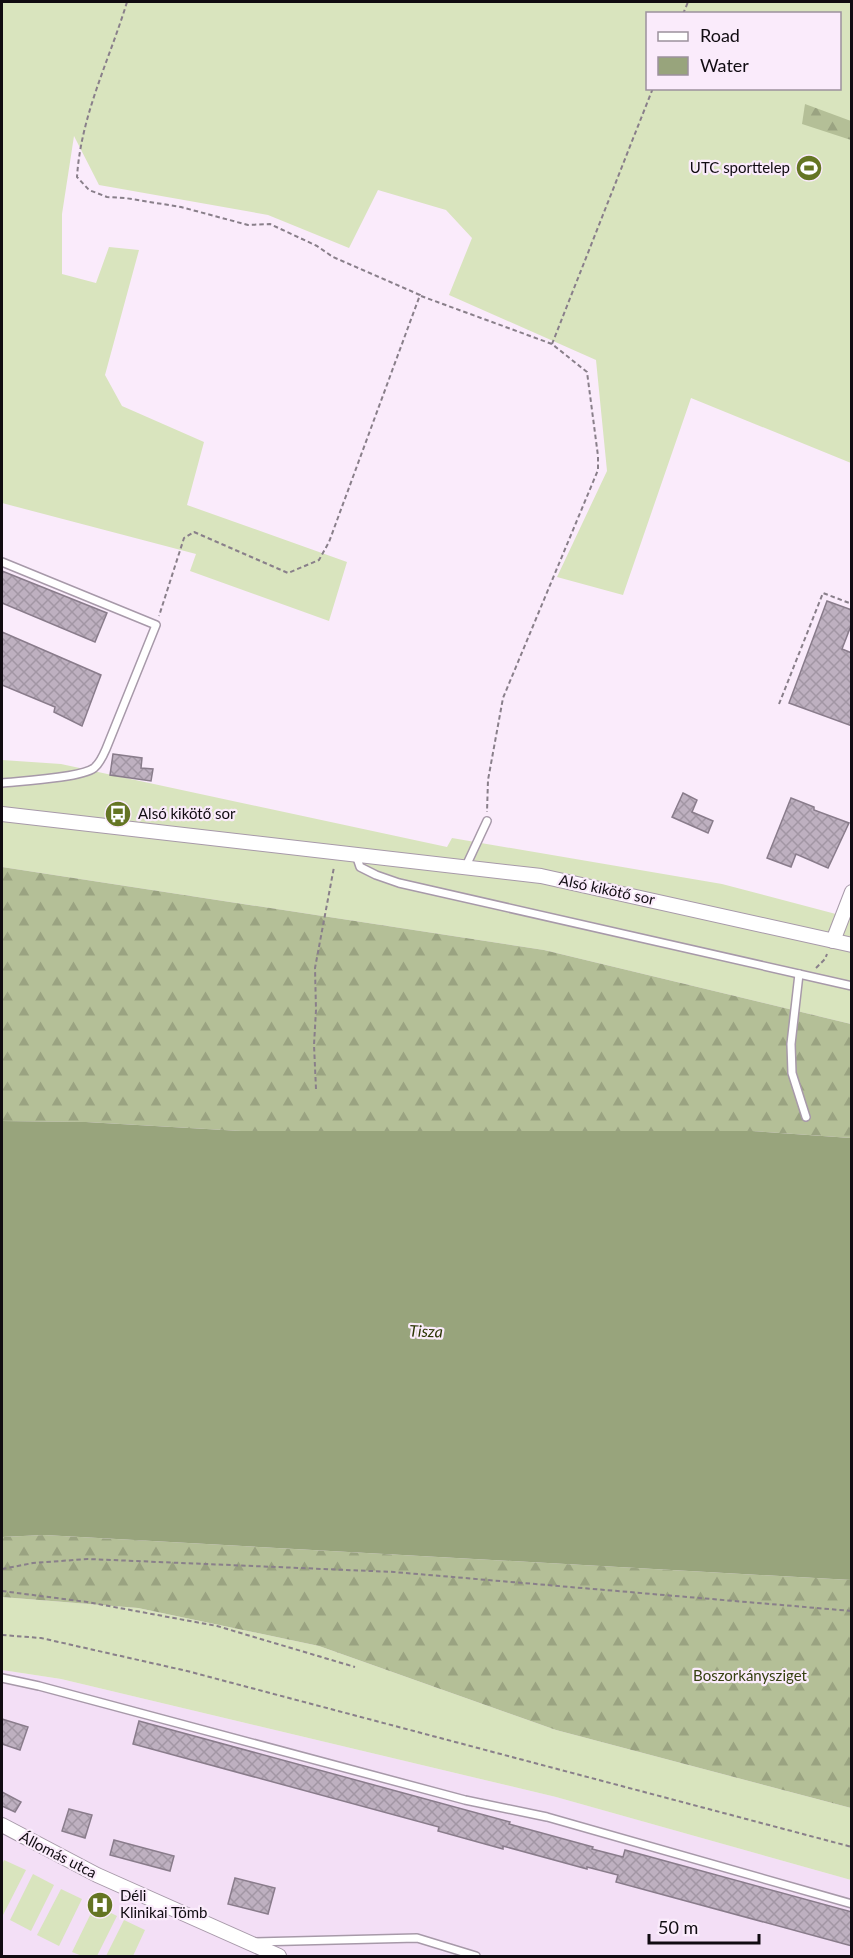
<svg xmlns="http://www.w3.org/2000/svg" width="853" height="1958" font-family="Lato,sans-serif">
<defs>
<pattern id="forest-firs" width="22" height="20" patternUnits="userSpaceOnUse" patternTransform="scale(1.5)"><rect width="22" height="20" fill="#b4bf97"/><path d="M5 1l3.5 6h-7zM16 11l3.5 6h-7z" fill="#9aa381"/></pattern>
<pattern id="building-cross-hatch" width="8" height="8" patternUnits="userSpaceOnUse" patternTransform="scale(1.5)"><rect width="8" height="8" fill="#beb0c0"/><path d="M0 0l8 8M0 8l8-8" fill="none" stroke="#a296a4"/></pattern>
</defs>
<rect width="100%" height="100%" fill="#faebfb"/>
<polygon fill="#f3dff6" points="2,1670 61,1679 556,1797 851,1880 851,1956 2,1956"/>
<g fill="#d9e4be" fill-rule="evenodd">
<path d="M2 2H851V463L691 398 623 595 557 577 607 471 596 360 449 295 472 238 446 210 378 190 349 248 268 215 99 185 74 136 62 214V274L96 283 109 247 139 250 105 375 122 406 204 442 187 505 347 562 329 621 190 571 196 554 2 503ZM648 14H840V88H648Z"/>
<polygon points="2,760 61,764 447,847 452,838 722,884 851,918 851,1024 544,950 2,867"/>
<polygon points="2,1597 138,1608 319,1646 556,1730 851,1808 851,1880 556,1797 61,1679 2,1670"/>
<polygon points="4,1860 26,1870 2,1917 2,1865"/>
<polygon points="33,1874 54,1885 31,1931 10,1920"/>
<polygon points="61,1889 82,1899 59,1946 37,1935"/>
<polygon points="95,1905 117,1916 97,1956 82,1956 72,1952"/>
<polygon points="124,1920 145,1930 133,1956 106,1956"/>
</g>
<g fill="url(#forest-firs)">
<polygon points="805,104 851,121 851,140 802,124"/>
<polygon points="2,867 544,950 851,1024 851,1138 752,1131 241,1131 86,1122 2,1121"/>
<polygon points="44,1535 851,1580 851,1808 556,1730 319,1646 138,1608 2,1597 2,1537"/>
</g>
<polygon fill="#98a47c" points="2,1121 86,1122 241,1131 752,1131 851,1138 851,1580 44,1535 2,1537"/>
<g fill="url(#building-cross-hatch)" stroke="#897c8b" stroke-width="1.5">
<polygon points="2,571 107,613 95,642 2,603"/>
<polygon points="827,601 852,610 852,623 842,649 852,653 852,726 789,703"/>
<polygon points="2,632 101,675 82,726 54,712 55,707 2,685"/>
<polygon points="113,754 142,758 141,768 153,769 151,781 110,775"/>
<polygon points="683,793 697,800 692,812 713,821 708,833 672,817"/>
<polygon points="791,798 814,807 814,810 849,823 828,868 796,854 791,867 767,858"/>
<polygon points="2,1719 28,1727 20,1750 2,1744"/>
<polygon points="139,1721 510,1822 509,1824 593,1847 592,1849 623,1857 625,1850 852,1912 852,1946 616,1882 618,1875 587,1867 587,1869 503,1846 503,1849 438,1831 439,1827 133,1744"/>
<polygon points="2,1792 21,1802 15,1812 2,1806"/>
<polygon points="69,1809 92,1815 85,1838 62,1831"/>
<polygon points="114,1840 174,1856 170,1871 110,1855"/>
<polygon points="235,1878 275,1888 268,1914 228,1904"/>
</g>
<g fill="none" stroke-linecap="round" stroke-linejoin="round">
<defs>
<g id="lane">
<path d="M2 562 156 625 106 749C103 756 100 763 94 768 81 778 20 781 2 783"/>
<polyline points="356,855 360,867 376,875 399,883 852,986"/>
<polyline points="466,866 487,821"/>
<polyline points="799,974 791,1044 792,1073 806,1117"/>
<polyline points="2,1678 39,1686 465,1800 547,1817 852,1904"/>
<polyline points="254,1942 417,1938 476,1956"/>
</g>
<g id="street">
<polyline points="2,814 541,876 852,945"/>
<polyline points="833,941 852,892"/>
<polyline points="2,1825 97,1875 279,1956"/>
</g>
</defs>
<use href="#lane" stroke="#a799a9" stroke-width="10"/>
<use href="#street" stroke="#a799a9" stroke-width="16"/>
<g stroke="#897f8a" stroke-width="2" stroke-dasharray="4.5 3" stroke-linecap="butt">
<path d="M127 2C109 61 81 115 77 177L89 190 107 197 125 198 181 207 248 225 270 224 317 246 333 257 420 295 329 542 319 560 288 573 194 532 184 538 159 616"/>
<polyline points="683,14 688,2"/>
<polyline points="421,296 552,344 587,372 598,456 598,470 503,698 488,780 487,812"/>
<polyline points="552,344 653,88"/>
<polyline points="779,704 823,593 852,604"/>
<polyline points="816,968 825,959 827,954"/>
<polyline points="316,1089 314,1045 316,1010 315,968 334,867"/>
<polyline points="2,1569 33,1563 88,1559 394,1572 852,1611"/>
<polyline points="2,1591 87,1602 217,1626 355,1667"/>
<polyline points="2,1635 41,1638 187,1671 852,1847"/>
</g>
<use href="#lane" stroke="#fff" stroke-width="7"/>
<use href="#street" stroke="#fff" stroke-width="14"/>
</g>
<defs>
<symbol id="stadium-disc" viewBox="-11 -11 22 22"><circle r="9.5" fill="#647523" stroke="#faebfb"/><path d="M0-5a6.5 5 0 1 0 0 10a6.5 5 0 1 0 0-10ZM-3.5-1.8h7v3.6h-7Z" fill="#fff"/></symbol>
<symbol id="bus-disc" viewBox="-11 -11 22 22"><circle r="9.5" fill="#647523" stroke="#faebfb"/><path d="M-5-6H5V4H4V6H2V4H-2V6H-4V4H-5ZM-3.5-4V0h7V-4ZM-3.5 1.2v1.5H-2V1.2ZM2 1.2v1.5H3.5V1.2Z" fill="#fff"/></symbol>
<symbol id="hospital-disc" viewBox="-11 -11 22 22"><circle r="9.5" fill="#647523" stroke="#faebfb"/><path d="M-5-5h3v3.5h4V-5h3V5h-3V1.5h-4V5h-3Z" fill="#fff"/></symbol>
</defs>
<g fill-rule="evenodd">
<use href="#stadium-disc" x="794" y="153" width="30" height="30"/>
<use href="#bus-disc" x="103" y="799" width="30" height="30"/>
<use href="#hospital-disc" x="85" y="1890" width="30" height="30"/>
</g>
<g text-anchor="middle" stroke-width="4.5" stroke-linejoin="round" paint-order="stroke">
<g font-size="15" fill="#100b11" stroke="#faebfb" text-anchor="start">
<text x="790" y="173" text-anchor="end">UTC sporttelep</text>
<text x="138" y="819">Alsó kikötő sor</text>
<text x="120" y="1901">Déli<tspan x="120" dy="17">Klinikai Tömb</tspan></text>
</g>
<g font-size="15" fill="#100b11" stroke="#faebfb">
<text transform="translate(607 890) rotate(12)" y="5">Alsó kikötő sor</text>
<text transform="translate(58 1855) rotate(27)" y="5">Állomás utca</text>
</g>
<g font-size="15" fill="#354010" stroke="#faebfb">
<text x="750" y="1681">Boszorkánysziget</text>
</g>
<g font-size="16" font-style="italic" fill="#2d3706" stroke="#faebfb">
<text transform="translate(426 1331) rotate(2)" y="6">Tisza</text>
</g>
</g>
<rect width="853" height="1958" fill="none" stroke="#100b11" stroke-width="6"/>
<rect x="646" y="12" width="195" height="78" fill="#faebfb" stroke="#9c919d" stroke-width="1.5"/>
<rect x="658" y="32" width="30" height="9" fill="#ffffff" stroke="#9c919d" stroke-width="1.5"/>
<text x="700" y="42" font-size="18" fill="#100b11">Road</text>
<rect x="658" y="57" width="30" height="18" fill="#98a47c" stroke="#9c919d" stroke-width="1.5"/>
<text x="700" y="72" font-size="18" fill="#100b11">Water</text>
<path d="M649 1934v9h110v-9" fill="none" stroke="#100b11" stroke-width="3"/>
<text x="658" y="1934" font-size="18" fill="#100b11" stroke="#faebfb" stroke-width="4.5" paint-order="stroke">50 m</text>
</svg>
